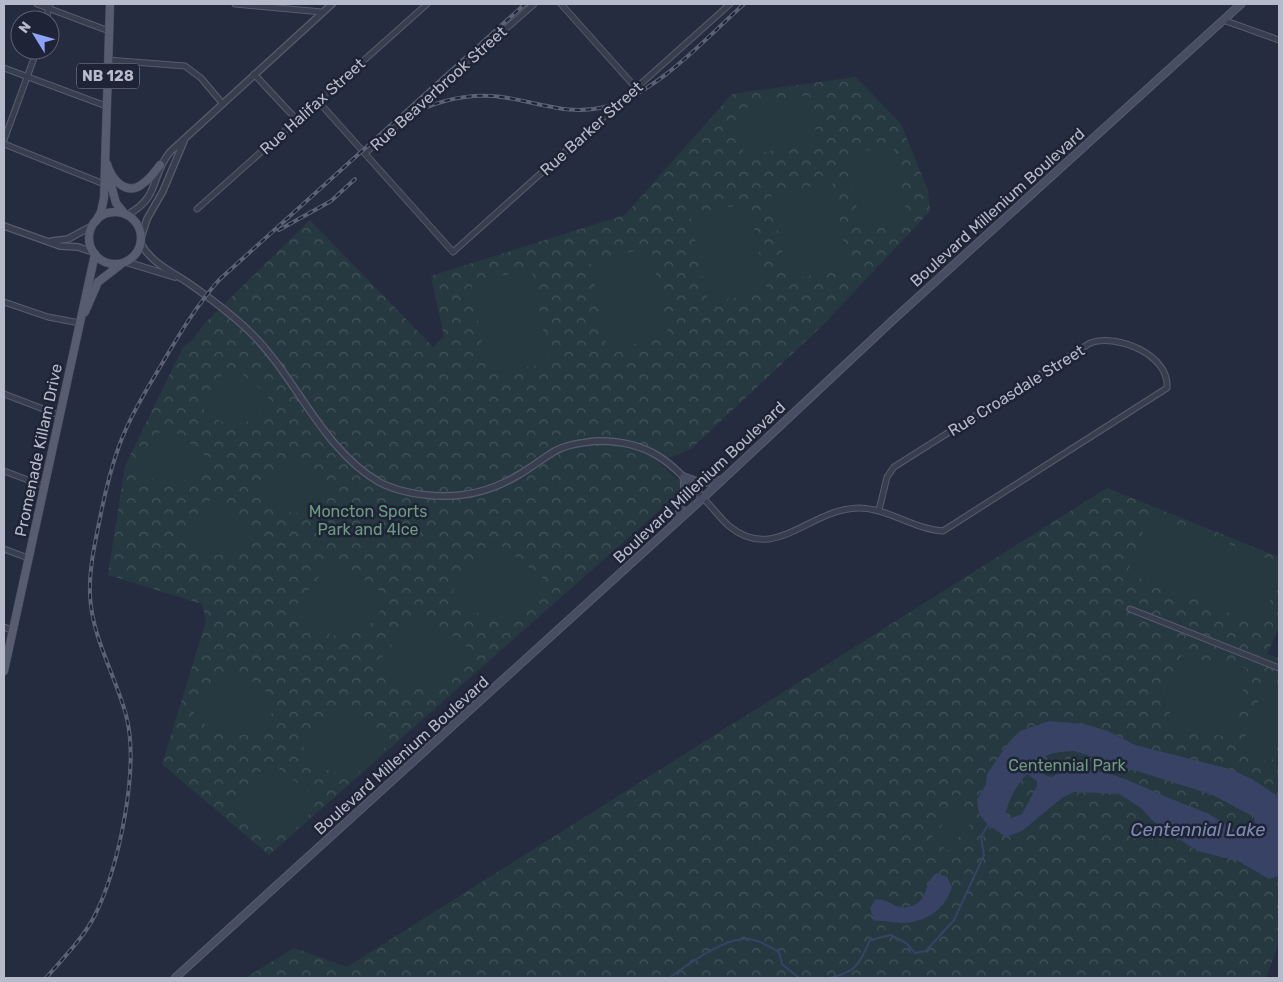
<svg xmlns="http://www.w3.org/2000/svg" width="1283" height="982" font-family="Rubik,sans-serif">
<defs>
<pattern id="park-crowns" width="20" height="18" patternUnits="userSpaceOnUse" patternTransform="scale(1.25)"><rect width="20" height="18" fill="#273940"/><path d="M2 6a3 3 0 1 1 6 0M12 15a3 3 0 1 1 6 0" fill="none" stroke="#44545a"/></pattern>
</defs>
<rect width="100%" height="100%" fill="#252c3f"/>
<g fill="url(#park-crowns)">
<polygon points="856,77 901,124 928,191 930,211 824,324 691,449 658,462 686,487 269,855 162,764 206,621 202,604 108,575 125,466 183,347 193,340 204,324 310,220 433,347 444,337 431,276 625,215 732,94"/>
<polygon points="1107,488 1279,557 1279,627 1267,654 1279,658 1279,943 1266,978 245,978 294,948 347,967"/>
</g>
<g fill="#273940">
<polygon points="809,95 818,142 744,156 735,110"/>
<polygon points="893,145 908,220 861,229 846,155"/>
<polygon points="832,182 849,267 788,280 771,195"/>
<polygon points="749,203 767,291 708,303 690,215"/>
<polygon points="651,248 669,337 607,349 590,260"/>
<polygon points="532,270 549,363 487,374 471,281"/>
<path d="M230 365 269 395C259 431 219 433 199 403Z"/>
<path d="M166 425 204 454C195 491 154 493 135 463Z"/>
<path d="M292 454 331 484C321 520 281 522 261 492Z"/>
<path d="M213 496 252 526C242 562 202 564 182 534Z"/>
<polygon points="1150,514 1279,563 1279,576 1261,625 1127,573"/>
<path d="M494 540 545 580C532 628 479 631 453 591Z"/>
<path d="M335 557 386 596C373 645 319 648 294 608Z"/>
<path d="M420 611 471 650C458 698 405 701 379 661Z"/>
<polygon points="1181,656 1247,668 1234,738 1167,726 1171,708 1162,706 1169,673 1177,675"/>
<path d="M230 664 277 700C265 745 216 747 192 710Z"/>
<polygon points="1264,686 1279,691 1279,741 1271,763 1240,751"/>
<path d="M341 701 388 738C376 782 326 785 303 748Z"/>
<path d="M269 761 317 798C304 842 255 845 231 808Z"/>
<polygon points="956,810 971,823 947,851 932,837"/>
</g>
<g fill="#374265" fill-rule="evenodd">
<path d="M1049 721 1084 724 1108 731 1135 745 1230 769 1252 779 1279 797V876L1269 879 1238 861 1201 852 1188 845 1154 822 1141 808 1119 794 1074 792 1062 798 1022 831 1006 837 988 825 979 814 977 800 986 784 987 774 1009 742 1020 731ZM1074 751 1213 795 1254 817 1255 828 1250 835C1233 833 1222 820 1206 813 1191 806 1175 801 1160 794 1127 780 1085 757 1051 777L1045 775 1036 765C1045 752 1060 752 1074 751ZM1027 774 1037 781V786L1022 814 1011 818 1006 813C1008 800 1018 783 1027 774Z"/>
<path d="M937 873 947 877 952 887C945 910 925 923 901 923 892 923 883 920 874 921L870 908 875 900C887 897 895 910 908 907 931 902 922 882 937 873Z"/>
</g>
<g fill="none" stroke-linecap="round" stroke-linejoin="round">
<g stroke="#374265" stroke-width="2">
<path d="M669 978C689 964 718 942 742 939 755 937 768 946 779 952L782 964 799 978"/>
<path d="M829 978C856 972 859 965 870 940L891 935 906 943 915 953 926 951 954 920 984 855 981 837 988 825"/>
</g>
<defs>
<g id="minor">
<polyline points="37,4 109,31"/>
<polyline points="235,4 322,12"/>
<polyline points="561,4 636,88"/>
<polyline points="46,20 50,4"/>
<polyline points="1223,20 1279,40"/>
<polyline points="108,60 185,66 201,78 222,103"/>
<polyline points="4,68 106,106"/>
<polyline points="254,74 296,119"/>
<polyline points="317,100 453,252 730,4"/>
<polyline points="4,140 37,50"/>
<polyline points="4,144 104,184"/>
<polyline points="365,153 534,4"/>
<polyline points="197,209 427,4"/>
<polyline points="4,302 48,317 80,323"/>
<polyline points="4,394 59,415"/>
<polyline points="4,471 44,486"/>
<path d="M703 498C712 507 720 518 729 526 775 564 809 509 858 508 888 508 913 529 943 531L1167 388C1170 355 1117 333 1090 343L894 467 887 477 879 510"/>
<polyline points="4,549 28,558"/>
<polyline points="1130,609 1279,668"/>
<polyline points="4,627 13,631"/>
</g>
<g id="tertiary">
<path d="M127 215C161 197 150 176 170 152L332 4"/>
<polyline points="4,226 60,246 78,247 93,252"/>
<polyline points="141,238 147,219 163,191 184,141"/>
<polyline points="52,241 68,239 92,226"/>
<path d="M141 244C151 262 170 271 187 282 210 298 232 314 252 334 297 379 322 449 379 482 392 489 412 494 426 495 460 499 491 492 520 474 532 467 543 458 555 451 568 444 584 442 599 441 650 441 671 462 703 498"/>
<polyline points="126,262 175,277"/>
</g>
<g id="secondary">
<polyline points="684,477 701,483 722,480"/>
<polyline points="677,520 685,493 684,477"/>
<polyline points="175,978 703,498 893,320 1241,4"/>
</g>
<g id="primary">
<path d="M107 164C111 178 125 196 141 185 149 180 155 172 160 165"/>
<polyline points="108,174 116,203 125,214"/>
<circle cx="115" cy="238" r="26"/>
<polyline points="96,221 101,212 104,198 110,4"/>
<polyline points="85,312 98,282 120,265"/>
<polyline points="4,671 95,254"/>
</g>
</defs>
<use href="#minor" stroke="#575c6d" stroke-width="7"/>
<use href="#tertiary" stroke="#575c6d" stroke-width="8"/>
<use href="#secondary" stroke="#575c6d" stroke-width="9"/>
<use href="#primary" stroke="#434758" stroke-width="9"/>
<use href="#minor" stroke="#393e4f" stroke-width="5"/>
<use href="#tertiary" stroke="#393e4f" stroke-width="5.5"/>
<use href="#secondary" stroke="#474d62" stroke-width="7"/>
<use href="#primary" stroke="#575d6f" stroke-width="8"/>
<defs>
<g id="rail">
<path d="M404 118C431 103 461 94 492 96 533 99 565 118 608 106 658 92 706 38 744 4"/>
<polyline points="279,230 331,201 355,179"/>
<path d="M46 978C63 958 83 939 95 915 119 867 140 767 126 715 115 674 92 638 90 595 89 571 94 547 99 523 104 497 110 471 119 446 130 416 147 389 163 362 180 333 197 305 219 280L525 4"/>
</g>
</defs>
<use href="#rail" stroke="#5b6276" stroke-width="4"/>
<use href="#rail" stroke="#1e2335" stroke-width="2" stroke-dasharray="5.5" stroke-linecap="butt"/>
</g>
<g text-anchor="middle" stroke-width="5" stroke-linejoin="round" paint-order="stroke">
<rect fill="#1e2335" stroke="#888d9d" stroke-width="1" x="77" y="63.5" width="62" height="25" rx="4"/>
<g font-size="15" font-weight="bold" fill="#b6baca">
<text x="108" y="81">NB 128</text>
</g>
<g font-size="16" fill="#b6baca" stroke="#1e2335">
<text transform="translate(438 88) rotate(-42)" y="6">Rue Beaverbrook Street</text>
<text transform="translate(312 106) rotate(-42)" y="6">Rue Halifax Street</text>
<text transform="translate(591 128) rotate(-42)" y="6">Rue Barker Street</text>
<text transform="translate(997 207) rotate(-42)" y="6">Boulevard Millenium Boulevard</text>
<text transform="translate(1016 390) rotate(-32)" y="6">Rue Croasdale Street</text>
<text transform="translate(38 450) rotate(-78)" y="6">Promenade Killam Drive</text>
<text transform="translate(699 482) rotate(-43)" y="6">Boulevard Millenium Boulevard</text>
<text transform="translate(401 755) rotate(-42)" y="6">Boulevard Millenium Boulevard</text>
</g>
<g font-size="16" fill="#6d9b80" stroke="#1e2335">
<text x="368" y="517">Moncton Sports<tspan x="368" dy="18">Park and 4Ice</tspan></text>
<text x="1067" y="771">Centennial Park</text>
</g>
<g font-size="18" font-style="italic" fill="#7d8ab2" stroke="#1e2335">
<text x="1198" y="836">Centennial Lake</text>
</g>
</g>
<rect width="1283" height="982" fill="none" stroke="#b6baca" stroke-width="10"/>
<g transform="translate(35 35) rotate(307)"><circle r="24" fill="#1e2335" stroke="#5b5f71"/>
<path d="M0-4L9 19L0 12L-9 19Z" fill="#8da3f7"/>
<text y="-8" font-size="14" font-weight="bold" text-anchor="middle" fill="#b6baca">N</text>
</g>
</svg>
